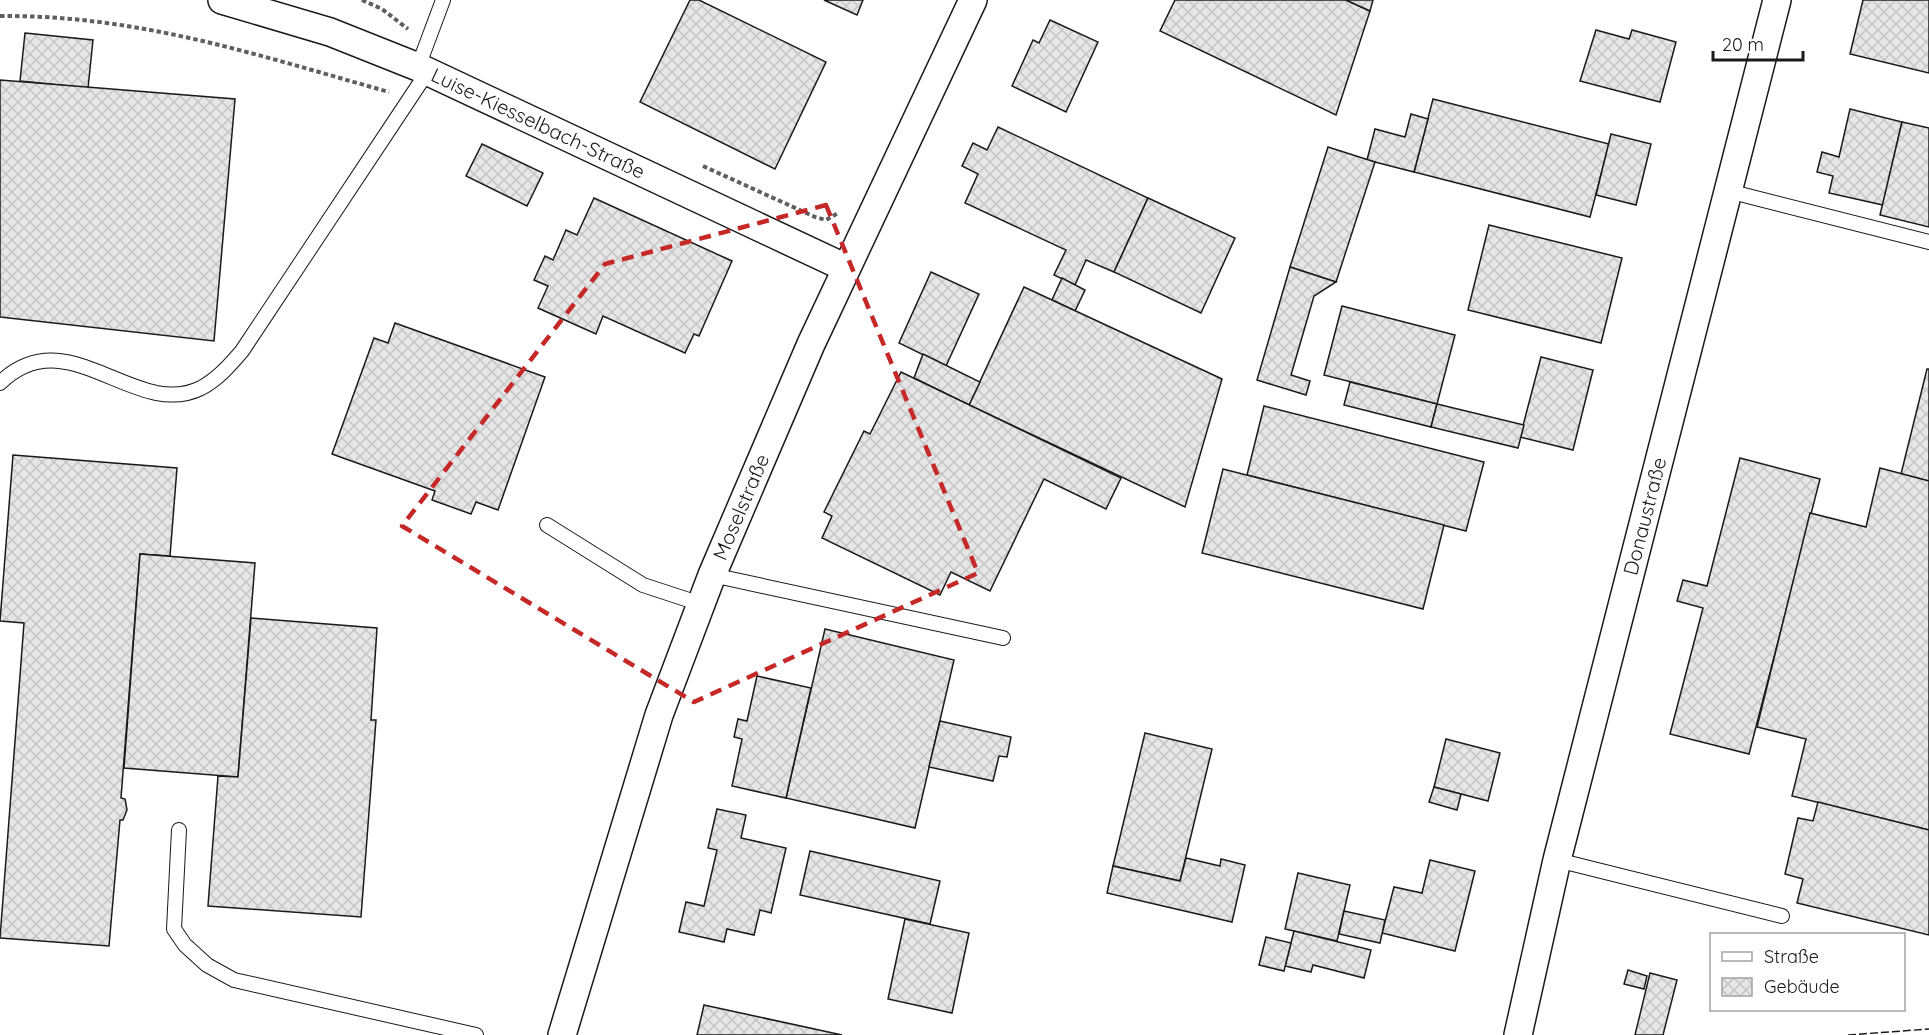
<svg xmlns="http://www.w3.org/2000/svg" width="1929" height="1035" font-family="Quicksand,sans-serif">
<defs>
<pattern id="building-cross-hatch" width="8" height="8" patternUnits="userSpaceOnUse" patternTransform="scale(1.5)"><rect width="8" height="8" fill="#e6e6e6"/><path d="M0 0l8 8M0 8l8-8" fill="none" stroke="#c5c5c5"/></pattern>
</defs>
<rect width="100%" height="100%" fill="#fff"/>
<g fill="url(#building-cross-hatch)" stroke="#1a1a1a" stroke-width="1.5">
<polygon points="690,0 699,0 826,62 775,169 640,102"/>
<polygon points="824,0 863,0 857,15"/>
<polygon points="1175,0 1346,0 1370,11 1336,115 1160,31"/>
<polygon points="1346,0 1373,0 1370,11"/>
<polygon points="1863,0 1929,0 1929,73 1850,54"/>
<polygon points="1050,20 1098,42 1066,112 1012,86 1033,40 1039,43"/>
<polygon points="1596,30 1629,39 1632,30 1676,42 1660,102 1580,81"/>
<polygon points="25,33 93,40 88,88 20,81"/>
<polygon points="0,80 235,99 214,341 0,317"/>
<polygon points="1433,99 1609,144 1590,217 1414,172"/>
<polygon points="1850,109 1902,122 1883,205 1829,193 1833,176 1817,172 1822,152 1839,157"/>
<polygon points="1411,114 1428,119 1414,172 1367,160 1375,129 1405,137"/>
<polygon points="1902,122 1929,128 1929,227 1880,215"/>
<polygon points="998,127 1148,198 1114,272 1086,260 1075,285 1054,275 1066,250 965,203 978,174 962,166 973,143 987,150"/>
<polygon points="1611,134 1651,144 1636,205 1596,195"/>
<polygon points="482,144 543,173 527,206 466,176"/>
<polygon points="1328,147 1375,162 1336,282 1290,267"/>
<polygon points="594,198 732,261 699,336 694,334 685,353 603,316 596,334 538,308 548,286 534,280 545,256 553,260 566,230 577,235"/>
<polygon points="1148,198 1235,238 1201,313 1114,272"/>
<polygon points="1489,225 1622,258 1601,343 1468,310"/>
<polygon points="1290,267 1336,282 1314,296 1291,375 1310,381 1306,395 1257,380"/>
<polygon points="931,272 979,294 946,366 899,343"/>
<polygon points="1062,278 1085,290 1075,311 1052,300"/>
<polygon points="1024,287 1222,379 1185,507 969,405"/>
<polygon points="1342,306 1455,335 1437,404 1324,375"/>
<polygon points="395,323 545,377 498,510 476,502 471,514 432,500 435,491 332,454 374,338 388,343"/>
<polygon points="923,354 980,382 969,405 914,378"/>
<polygon points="1541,357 1593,370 1573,450 1520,437"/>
<polygon points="1927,369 1929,369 1929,481 1901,474"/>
<polygon points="901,372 1121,478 1106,509 1044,479 990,591 951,572 940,595 822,538 832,516 824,512 864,431 870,434"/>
<polygon points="1350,382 1437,404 1431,427 1344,405"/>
<polygon points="1437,404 1524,425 1518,448 1431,427"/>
<polygon points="1264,406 1484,462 1466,531 1247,475"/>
<polygon points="13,455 177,468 170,556 140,554 121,798 125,799 127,810 123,820 120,820 109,946 0,938 24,623 0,621"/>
<polygon points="1740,458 1820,479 1749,754 1670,734 1703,608 1677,601 1683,580 1707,586"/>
<polygon points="1880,468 1929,481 1929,830 1792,796 1806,739 1757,727 1810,513 1866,527"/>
<polygon points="1223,469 1444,525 1423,609 1202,553"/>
<polygon points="140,554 255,563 238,777 124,768"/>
<polygon points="251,618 377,628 371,720 376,720 361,917 208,906 218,776 238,777"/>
<polygon points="825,629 954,660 915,828 786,798"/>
<polygon points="757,676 811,688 786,798 732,786 742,739 734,737 738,719 747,721"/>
<polygon points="940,721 1011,737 1007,757 999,756 993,781 929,767"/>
<polygon points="1145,733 1212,749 1180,881 1113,866"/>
<polygon points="1446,739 1500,753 1488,801 1434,787"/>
<polygon points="1434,787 1461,794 1457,810 1429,802"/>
<polygon points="1818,802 1929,830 1929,935 1797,903 1803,879 1785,874 1798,818 1813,821"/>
<polygon points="717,809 746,815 741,838 786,848 771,913 760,910 754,935 727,929 724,942 679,932 686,902 704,906 717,850 708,848"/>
<polygon points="810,851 940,881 930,924 800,895"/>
<polygon points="1186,858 1220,866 1221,859 1245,865 1232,922 1107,893 1113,866 1180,881"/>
<polygon points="1430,860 1475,871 1455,951 1382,933 1394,887 1422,893"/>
<polygon points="1298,873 1350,885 1337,941 1285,929"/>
<polygon points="1344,911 1385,920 1380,943 1339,934"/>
<polygon points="905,919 969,933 952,1013 888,999"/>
<polygon points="1294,931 1371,950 1364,978 1313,965 1311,972 1285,966"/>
<polygon points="1266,937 1291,943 1284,971 1259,965"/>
<polygon points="1628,970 1647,976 1644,989 1624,984"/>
<polygon points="1650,973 1677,980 1663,1035 1635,1035"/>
<polygon points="704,1005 842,1035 697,1035"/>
</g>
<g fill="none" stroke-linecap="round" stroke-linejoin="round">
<defs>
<g id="lane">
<polyline points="418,67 443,0"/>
<polyline points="1728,191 1929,242"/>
<path d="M0 383C68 317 135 421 201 388 218 379 230 365 242 351L428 71"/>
<polyline points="547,525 643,585 701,604"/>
<polyline points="712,575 1003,638"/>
<polyline points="179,830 174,929 185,945 207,965 234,980 476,1035"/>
<polyline points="1557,860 1782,916"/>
</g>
<g id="street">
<path id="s1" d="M222 0 330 32 418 67 846 268"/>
<path id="s2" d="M562 1035 659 715 712 575 811 344 973 0"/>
<path id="s3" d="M1518 1035 1557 860 1777 0"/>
</g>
</defs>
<use href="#lane" stroke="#1a1a1a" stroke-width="16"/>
<use href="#street" stroke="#1a1a1a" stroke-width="30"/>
<g stroke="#5f5f5f" stroke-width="4" stroke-dasharray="4.5 3" stroke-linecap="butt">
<polyline points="362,0 382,9 408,29"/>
<path d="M0 16C139 15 257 55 389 92"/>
<polyline points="703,166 815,217 826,220 838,213"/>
</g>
<use href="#lane" stroke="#fff" stroke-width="14"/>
<use href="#street" stroke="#fff" stroke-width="27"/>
<polyline stroke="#1a1a1a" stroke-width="1.5" stroke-dasharray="8 3" stroke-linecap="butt" points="1848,1035 1929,1029"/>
</g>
<path fill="none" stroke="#c62828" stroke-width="4.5" stroke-dasharray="12 8" stroke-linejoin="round" d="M826 205 978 573 694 702 402 526 605 264Z"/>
<g text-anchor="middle" stroke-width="4.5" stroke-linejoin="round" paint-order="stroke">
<g font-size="20" fill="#1a1a1a" stroke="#fff">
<text dy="7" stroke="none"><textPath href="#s1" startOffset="340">Luise-Kiesselbach-Straße</textPath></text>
<text dy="7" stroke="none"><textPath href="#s2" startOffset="558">Moselstraße</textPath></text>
<text dy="7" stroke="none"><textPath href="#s3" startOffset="534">Donaustraße</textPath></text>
</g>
</g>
<rect x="1710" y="933" width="195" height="78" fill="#ffffff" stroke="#a3a3a3" stroke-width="1.5"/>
<rect x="1722" y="952" width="30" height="9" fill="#ffffff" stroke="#a3a3a3" stroke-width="1.5"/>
<text x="1764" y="963" font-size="18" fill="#1a1a1a">Straße</text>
<rect x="1722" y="978" width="30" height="18" fill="url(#building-cross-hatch)" stroke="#a3a3a3" stroke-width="1.5"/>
<text x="1764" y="993" font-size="18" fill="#1a1a1a">Gebäude</text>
<path d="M1713 51v9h90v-9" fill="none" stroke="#1a1a1a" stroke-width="3"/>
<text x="1722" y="51" font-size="18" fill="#1a1a1a" stroke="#ffffff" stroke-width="4.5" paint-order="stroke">20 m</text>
</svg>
